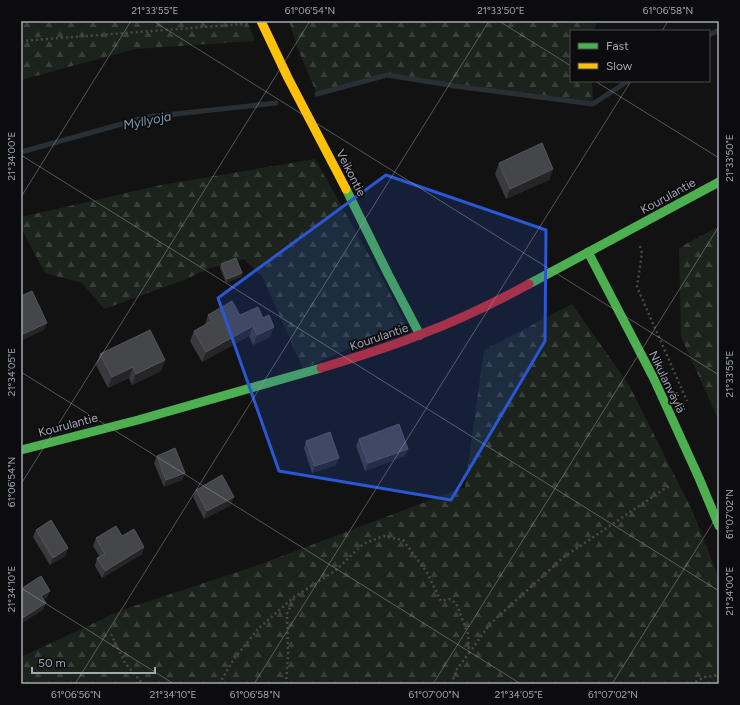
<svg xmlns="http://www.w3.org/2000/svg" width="740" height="705" font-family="Figtree,sans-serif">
<defs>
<pattern id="forest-firs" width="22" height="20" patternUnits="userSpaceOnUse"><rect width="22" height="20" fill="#1c221c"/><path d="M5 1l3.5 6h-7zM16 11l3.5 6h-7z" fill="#3a3f3b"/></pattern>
</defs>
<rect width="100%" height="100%" fill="#121212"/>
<g fill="url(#forest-firs)">
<polygon points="21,21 247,21 255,41 135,49 21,80"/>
<polygon points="289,21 597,21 594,31 571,31 571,81 592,81 593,104 455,86 387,75 317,94 297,47"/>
<polygon points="315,159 383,280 406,324 303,369 262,276 244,259 208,269 184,280 104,309 82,283 45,273 21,228 21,217 161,185"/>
<polygon points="719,226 719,421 681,337 679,248"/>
<polygon points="572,304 629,385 692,510 719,578 719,684 21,684 21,657 122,610 261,564 465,487 484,350"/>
</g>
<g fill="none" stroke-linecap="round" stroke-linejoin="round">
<g stroke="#282f35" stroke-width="5">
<polyline points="709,35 719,30"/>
<polyline points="317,94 387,75 455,86 593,104 628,81"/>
<polyline points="21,152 147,117 276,103"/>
</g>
<g stroke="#48494d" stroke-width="2.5" stroke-dasharray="2 3" stroke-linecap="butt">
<polyline points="21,41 243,24"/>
<polyline points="640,246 642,253 637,287 687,401"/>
<polyline points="111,634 125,663 143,684"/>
<polyline points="469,653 490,624 564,557 670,485"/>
<polyline points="219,684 234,659 258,629 294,597 335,571 363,544 383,536 403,540 426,571 441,601 449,599 456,603 468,634 469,653 457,669 451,684"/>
<polyline points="286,684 288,655 287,614 294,598"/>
<polyline points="691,684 705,677 719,675"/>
</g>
<g stroke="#4caf50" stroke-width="9">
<polyline points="346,189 388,274 420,335"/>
<polyline points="588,252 654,379 699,478 719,526"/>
<polyline points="529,284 719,182"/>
<polyline points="21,450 138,420 321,368"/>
</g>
<polyline stroke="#ffc107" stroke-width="9" points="261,21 288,78 346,189"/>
<path stroke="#c62828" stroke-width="9" d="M321 368C354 358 387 348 419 335 457 321 494 303 529 284"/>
</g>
<g fill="#3a3a3e">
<polygon points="499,163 553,169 549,180 506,199 495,174"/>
<polygon points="221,264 242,273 241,277 226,283 220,268"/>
<polygon points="208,315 240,315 263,318 274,327 270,337 253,345 249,336 202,362 190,341 194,331 205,325"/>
<polygon points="100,354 165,360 161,371 132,385 129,378 108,388 96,365"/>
<polygon points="359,439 408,449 405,456 365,471 356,446"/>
<polygon points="306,441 336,465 312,473 304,448"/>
<polygon points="157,456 185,473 182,480 164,487 154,463"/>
<polygon points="196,490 231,505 204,519 193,497"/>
<polygon points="36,530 68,548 65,556 50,565 33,537"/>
<polygon points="122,536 144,547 142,554 102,578 95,566 97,558 100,557 93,546 96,538"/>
</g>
<g fill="#252527">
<polygon points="553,169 549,180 506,199 510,189"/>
<polygon points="242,273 241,277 226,283 227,279"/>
<polygon points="47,323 44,330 21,341 21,335"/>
<polygon points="253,326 249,336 202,362 206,352"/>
<polygon points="274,327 270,337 253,345 257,335"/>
<polygon points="165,360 161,371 132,385 136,374"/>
<polygon points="133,367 129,378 108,388 112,377"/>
<polygon points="408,449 405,456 365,471 368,463"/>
<polygon points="339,458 336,465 312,473 315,466"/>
<polygon points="185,473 182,480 164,487 166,480"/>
<polygon points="234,497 231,505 204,519 207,511"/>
<polygon points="144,547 142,554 102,578 105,571"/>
<polygon points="68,548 65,556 50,565 53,558"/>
<polygon points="50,591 47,598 39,604 41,596"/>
<polygon points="46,603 43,610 21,624 21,619"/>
</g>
<g fill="#45464a" stroke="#54555b">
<polygon points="542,143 553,169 510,189 499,163"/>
<polygon points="236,258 242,273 227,279 221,264"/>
<polygon points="32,291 47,323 21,335 21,306 22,306 21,303 21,296"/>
<polygon points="232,301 240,315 258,307 263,318 269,315 274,327 257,335 253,326 206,352 194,331 212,321 208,315"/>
<polygon points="150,330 165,360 136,374 133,367 112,377 100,354"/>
<polygon points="399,424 408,449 368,463 359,439"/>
<polygon points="330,432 339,458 315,466 306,441"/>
<polygon points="175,448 185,473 166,480 157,456"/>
<polygon points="222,475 234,497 207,511 196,490"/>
<polygon points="51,520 68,548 53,558 36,530"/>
<polygon points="116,526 122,536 134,529 144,547 105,571 97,558 105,554 96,538"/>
<polygon points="41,576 50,591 41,596 46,603 21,619 21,589"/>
</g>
<path fill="#2a57d4" fill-opacity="0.2" stroke="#2a57d4" stroke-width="3" stroke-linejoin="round" d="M386 175 546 230 545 341 451 500 279 471 218 298Z"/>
<path fill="none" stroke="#a3a8b3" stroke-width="1" stroke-opacity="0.45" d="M153 21 719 375M499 21 571 66M662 31 668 21M595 81 719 158M21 155 719 591M21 197 131 21M21 372 521 684M21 484 310 21M21 588 174 684M75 684 489 21M254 684 631 81M433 684 719 226M612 684 719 513"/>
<g text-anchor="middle" stroke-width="3.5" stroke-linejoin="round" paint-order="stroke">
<g font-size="12" fill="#a3a8b3" stroke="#0c0c0e">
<text transform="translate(351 173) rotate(63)" y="4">Veikontie</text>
<text transform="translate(668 196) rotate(-29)" y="4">Kourulantie</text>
<text transform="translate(379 337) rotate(-19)" y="4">Kourulantie</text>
<text transform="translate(667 382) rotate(64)" y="4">Nikulanväylä</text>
<text transform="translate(68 425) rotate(-15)" y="4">Kourulantie</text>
</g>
<g font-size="13" font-style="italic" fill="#7b97ad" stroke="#0c0c0e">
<text transform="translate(147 120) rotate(-11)" y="5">Myllyoja</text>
</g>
</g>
<rect width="740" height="705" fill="none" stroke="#0c0c0e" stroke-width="44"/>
<rect x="570" y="30" width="140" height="52" fill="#0c0c0e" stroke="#484a50"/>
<rect x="578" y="43" width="20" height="6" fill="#4caf50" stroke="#484a50"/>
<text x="606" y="50" font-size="12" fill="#a3a8b3">Fast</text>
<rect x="578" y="63" width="20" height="6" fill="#ffc107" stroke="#484a50"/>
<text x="606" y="70" font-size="12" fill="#a3a8b3">Slow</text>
<path d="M32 667v6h123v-6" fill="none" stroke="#a3a8b3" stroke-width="2"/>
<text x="38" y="667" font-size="12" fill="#a3a8b3" stroke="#0c0c0e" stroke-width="3" paint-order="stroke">50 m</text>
<rect x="22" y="22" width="696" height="661" fill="none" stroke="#a3a8b3" stroke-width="1.5"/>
<g font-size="10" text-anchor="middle" fill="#a3a8b3">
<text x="155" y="14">21°33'55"E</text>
<text x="310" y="14">61°06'54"N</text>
<text x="501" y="14">21°33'50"E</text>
<text x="668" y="14">61°06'58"N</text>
<text transform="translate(11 156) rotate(-90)" y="4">21°34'00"E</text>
<text transform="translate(729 158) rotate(-90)" y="4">21°33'50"E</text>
<text transform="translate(11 372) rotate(-90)" y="4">21°34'05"E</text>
<text transform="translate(729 374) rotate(-90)" y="4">21°33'55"E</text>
<text transform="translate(11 482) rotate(-90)" y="4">61°06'54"N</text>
<text transform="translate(729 514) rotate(-90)" y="4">61°07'02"N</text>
<text transform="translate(11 589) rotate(-90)" y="4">21°34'10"E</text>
<text transform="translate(729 591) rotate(-90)" y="4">21°34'00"E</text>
<text x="76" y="698">61°06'56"N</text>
<text x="173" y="698">21°34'10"E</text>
<text x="255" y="698">61°06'58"N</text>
<text x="434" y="698">61°07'00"N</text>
<text x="519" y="698">21°34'05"E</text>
<text x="613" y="698">61°07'02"N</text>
</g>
</svg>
